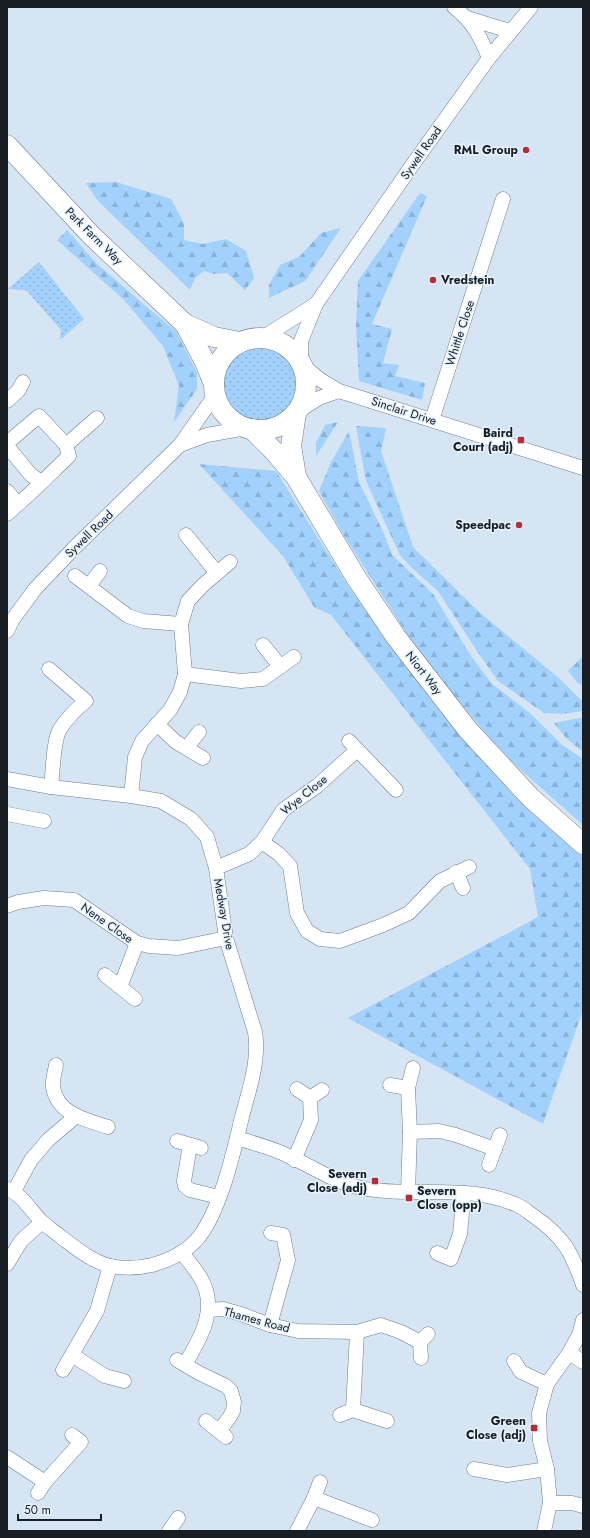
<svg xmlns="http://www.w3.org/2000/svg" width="590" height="1538" font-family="Jost,sans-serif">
<defs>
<pattern id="grass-dots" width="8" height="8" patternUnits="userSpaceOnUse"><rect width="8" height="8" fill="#a1d1fc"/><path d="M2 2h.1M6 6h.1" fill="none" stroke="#8ab3d8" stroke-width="1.8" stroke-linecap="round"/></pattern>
<pattern id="forest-firs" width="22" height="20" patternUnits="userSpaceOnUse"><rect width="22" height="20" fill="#a1d1fc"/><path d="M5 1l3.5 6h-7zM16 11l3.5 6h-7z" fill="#8ab3d8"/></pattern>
</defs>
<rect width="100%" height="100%" fill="#d5e5f3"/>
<g fill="url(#grass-dots)">
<polygon points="39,262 84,319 60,340 61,330 26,290 8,289"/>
<circle cx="261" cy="383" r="40"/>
</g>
<g fill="url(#forest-firs)">
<polygon points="116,182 171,199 184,223 184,240 203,244 226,239 246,251 254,278 245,290 227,273 214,274 204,271 195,278 190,290 97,200 86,183"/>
<polygon points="420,193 427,196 372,324 392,329 383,363 399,365 395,376 425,383 422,400 359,381 356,326 358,281"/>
<polygon points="341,228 305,281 269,298 269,285 280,265 299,257 321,233"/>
<polygon points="67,230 96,263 148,308 176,331 197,373 197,389 174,422 179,386 163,346 124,300 57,240"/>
<polygon points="338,422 316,456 316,443 325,425"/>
<polygon points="356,426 386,428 381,451 413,547 479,612 560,679 583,702 583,711 562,714 544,713 498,681 479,654 438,591 412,568 400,555 366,481"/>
<polygon points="349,431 359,482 385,536 392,555 433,594 471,656 491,683 531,714 561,744 583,759 583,825 504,755 421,656 343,534 319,491 331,462"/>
<polygon points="199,464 276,471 347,584 427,693 514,792 583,855 583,1010 543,1124 348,1018 538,917 530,869 331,615 314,607 283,556"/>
<polygon points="583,656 583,686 578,683 568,671"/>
<polygon points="580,718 583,718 583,752 566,738 554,723"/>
</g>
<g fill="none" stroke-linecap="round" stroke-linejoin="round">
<defs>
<g id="minor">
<path d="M454 7C473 22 480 36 489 58"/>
<polyline points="467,18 510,31"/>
<polyline points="262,338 316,304"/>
<polyline points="301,362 301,341 316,304 413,164 489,58 531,7"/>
<polyline points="303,365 319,379 339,391 583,468"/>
<polyline points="7,401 18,391 23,382"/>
<polyline points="298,411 319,398 339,391"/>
<polyline points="432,420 503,199"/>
<path d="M7 443 39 416 66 445 69 456C52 472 36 489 18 504"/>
<polyline points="66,445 97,418"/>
<polyline points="180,445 207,435 246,428"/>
<polyline points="7,446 31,475 41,482"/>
<polyline points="7,491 18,504 7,514"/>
<polyline points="186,535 217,573"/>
<polyline points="75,576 128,616 143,621 181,624"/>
<polyline points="89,586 100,571"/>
<polyline points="7,631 13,619 35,589 74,548 180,445 215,395"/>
<polyline points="263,645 280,666"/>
<path d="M49 669 86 701C76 709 67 718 60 729 53 741 53 772 51 787"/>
<polyline points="185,674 241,681 263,679 294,657"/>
<polyline points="157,724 176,742 203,758"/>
<polyline points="349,741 396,790"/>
<polyline points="187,748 192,741 199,732"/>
<path d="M7 779 51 787 131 796 161 801 191 819 207 837 216 868 226 938 255 1032C260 1062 248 1092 241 1121 233 1155 220 1210 199 1237 187 1252 170 1260 152 1265 139 1268 124 1269 110 1266 91 1261 76 1248 61 1237 55 1232 48 1227 42 1222 31 1211 22 1194 7 1189"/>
<polyline points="131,796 135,757 142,741 170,710 180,692 185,674 181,624 188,601 203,585 230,562"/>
<polyline points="7,814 44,821"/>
<polyline points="262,842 279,854 290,866 297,913 307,931 320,939 340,941 383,925 409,913 440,881 469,867"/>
<polyline points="216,868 249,854 262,842 283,810 317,786 357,750"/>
<polyline points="456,872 463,888"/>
<polyline points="7,906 18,902 44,898 74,900 137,943 149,946 178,948 226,938"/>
<polyline points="105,975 135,999"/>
<polyline points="119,986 122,982 137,943"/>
<path d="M56 1065C55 1072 52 1080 53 1087 57 1114 86 1120 108 1127"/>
<polyline points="390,1085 408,1088"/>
<polyline points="310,1098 322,1090"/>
<polyline points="410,1132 439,1131 456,1135 495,1149"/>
<path d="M237 1138C250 1142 264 1146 277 1151 306 1162 330 1181 361 1188 412 1198 468 1183 517 1205 524 1208 529 1213 535 1217 564 1237 572 1253 583 1285"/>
<polyline points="177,1141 201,1148"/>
<polyline points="190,1145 184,1181 185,1186 190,1190 219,1197"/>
<polyline points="294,1160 311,1120 310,1098 297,1089"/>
<polyline points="489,1165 500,1135"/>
<polyline points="14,1191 31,1160 48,1140 75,1117"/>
<polyline points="408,1192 410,1132 408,1088 413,1068"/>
<path d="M182 1252C188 1261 195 1269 200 1277 219 1307 201 1338 185 1364"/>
<polyline points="437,1253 451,1259 460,1234 464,1193"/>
<polyline points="7,1264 21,1241 42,1222"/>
<polyline points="209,1310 223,1309 241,1314 270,1325 298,1331 357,1332 381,1325 401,1332 420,1342"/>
<polyline points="270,1325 288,1260 283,1235 271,1233"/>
<polyline points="569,1353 583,1362"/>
<polyline points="72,1355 105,1376 124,1381"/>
<polyline points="421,1358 420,1342 428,1334"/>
<polyline points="177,1360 199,1373 226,1386 231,1391 234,1402 233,1411 229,1418 219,1431"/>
<polyline points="514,1361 521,1372 547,1384"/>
<polyline points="63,1370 97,1311 110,1266"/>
<polyline points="353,1410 357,1332"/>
<polyline points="340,1415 353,1410 387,1421"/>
<polyline points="206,1421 226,1437"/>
<polyline points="7,1457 45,1482"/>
<polyline points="474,1469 507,1475 547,1469"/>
<polyline points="38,1493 45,1482 81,1442 72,1435"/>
<polyline points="314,1498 372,1520"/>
<polyline points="550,1503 572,1503 583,1506"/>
<polyline points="169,1531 178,1518"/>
<polyline points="297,1531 314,1498 320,1482"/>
<polyline points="544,1531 550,1503 547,1469 540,1441 539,1413 547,1384 569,1353 579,1335 583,1320"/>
</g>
<g id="highway">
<polyline points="7,145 92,236 185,324 204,360 214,384"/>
<polyline points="185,324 214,337 240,342"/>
<circle cx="260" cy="384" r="46"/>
<polyline points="252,429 273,450 296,477 357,579 396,637 468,730 531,798 583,844"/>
<polyline points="296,476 291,446 296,413"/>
</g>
</defs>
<use href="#minor" stroke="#707e8b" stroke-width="15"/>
<use href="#highway" stroke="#707e8b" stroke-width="21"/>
<use href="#minor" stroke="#fff" stroke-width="14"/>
<use href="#highway" stroke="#fff" stroke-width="20"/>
</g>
<g fill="#bb2b35" stroke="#e5f2fd" stroke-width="1.5">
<circle cx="526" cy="150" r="4"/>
<circle cx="433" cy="280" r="4"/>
<rect x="517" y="436" width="8" height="8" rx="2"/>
<circle cx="519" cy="525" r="4"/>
<rect x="371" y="1177" width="8" height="8" rx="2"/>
<rect x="405" y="1194" width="8" height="8" rx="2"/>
<rect x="530" y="1424" width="8" height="8" rx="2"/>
</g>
<g text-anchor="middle" stroke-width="3" stroke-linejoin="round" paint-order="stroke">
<g font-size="12" font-weight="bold" fill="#181e23" stroke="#e5f2fd" text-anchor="end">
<text x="518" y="154">RML Group</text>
<text x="441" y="284" text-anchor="start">Vredstein</text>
<text x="513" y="437">Baird<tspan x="513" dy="14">Court (adj)</tspan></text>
<text x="511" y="529">Speedpac</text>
<text x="367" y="1178">Severn<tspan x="367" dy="14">Close (adj)</tspan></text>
<text x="417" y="1195" text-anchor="start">Severn<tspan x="417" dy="14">Close (opp)</tspan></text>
<text x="526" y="1425">Green<tspan x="526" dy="14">Close (adj)</tspan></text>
</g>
<g font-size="12" fill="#181e23" stroke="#e5f2fd">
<text transform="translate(421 153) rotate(-55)" y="4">Sywell Road</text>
<text transform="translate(94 236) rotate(45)" y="4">Park Farm Way</text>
<text transform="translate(460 333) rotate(-72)" y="4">Whittle Close</text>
<text transform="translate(404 411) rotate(18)" y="4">Sinclair Drive</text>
<text transform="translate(89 534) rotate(-44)" y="4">Sywell Road</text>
<text transform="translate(424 673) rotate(52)" y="4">Niort Way</text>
<text transform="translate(304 795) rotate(-39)" y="4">Wye Close</text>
<text transform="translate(224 914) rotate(80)" y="4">Medway Drive</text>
<text transform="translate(107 923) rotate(35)" y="4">Nene Close</text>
<text transform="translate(257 1320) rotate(15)" y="4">Thames Road</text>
</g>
</g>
<rect width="590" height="1538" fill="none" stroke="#181e23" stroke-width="16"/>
<path d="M18 1514v6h83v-6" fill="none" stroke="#181e23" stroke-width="2"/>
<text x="24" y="1514" font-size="12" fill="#181e23" stroke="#e5f2fd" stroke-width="3" paint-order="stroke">50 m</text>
</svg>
